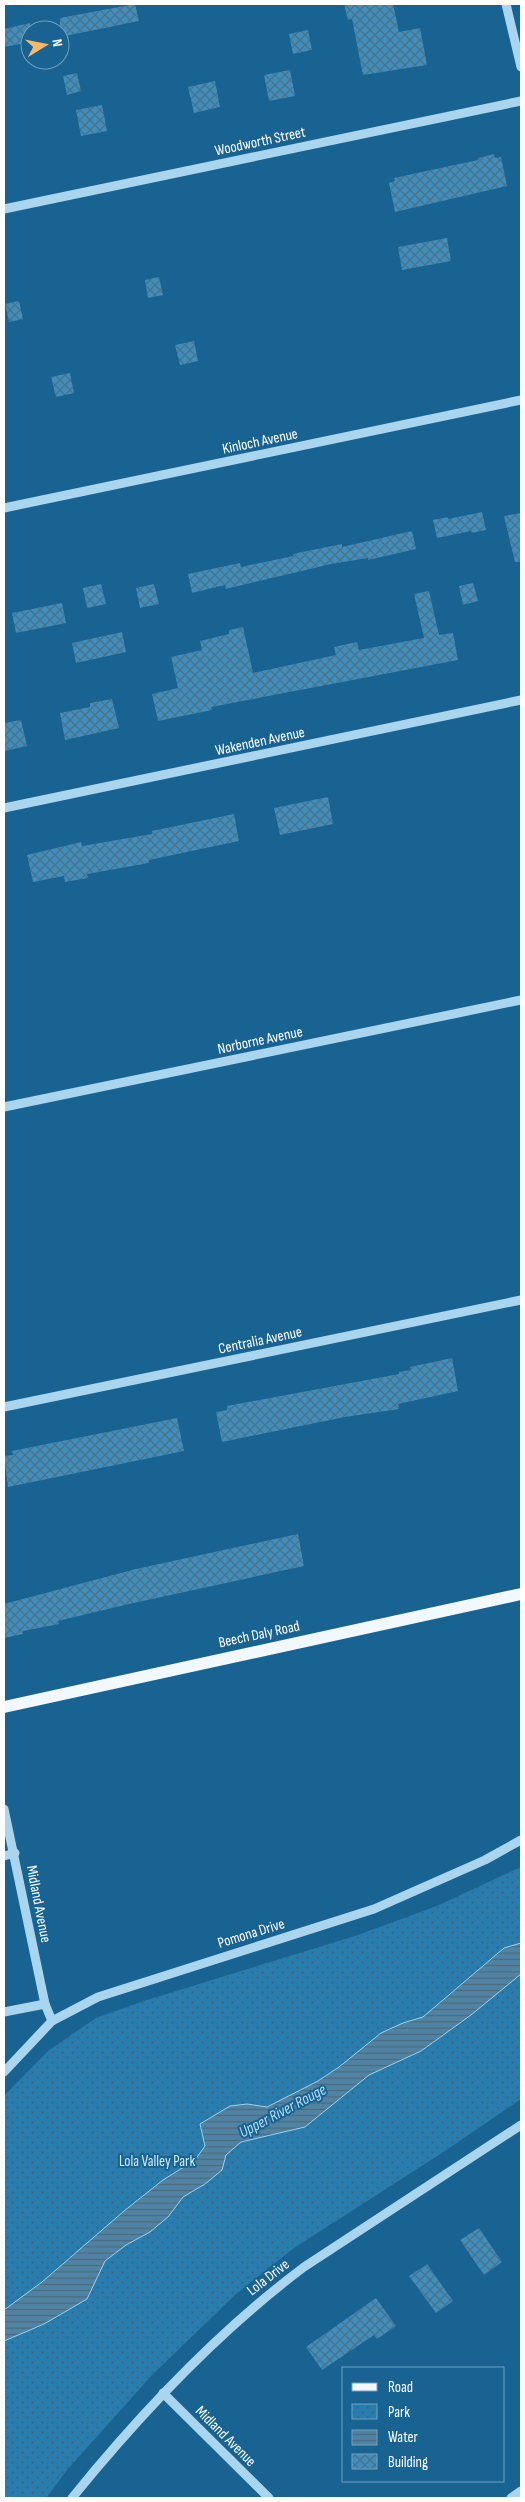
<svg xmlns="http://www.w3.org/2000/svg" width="525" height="2502" font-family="'Sofia Sans Condensed',sans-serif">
<defs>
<pattern id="park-dots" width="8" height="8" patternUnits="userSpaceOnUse" patternTransform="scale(1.25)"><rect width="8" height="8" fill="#297dae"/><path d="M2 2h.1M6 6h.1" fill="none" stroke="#3a647d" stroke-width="1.8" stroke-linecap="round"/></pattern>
<pattern id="water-rules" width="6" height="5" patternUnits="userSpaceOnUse" patternTransform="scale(1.25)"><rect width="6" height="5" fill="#5083a3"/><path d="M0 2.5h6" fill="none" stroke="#4e6a7c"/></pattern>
<pattern id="building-cross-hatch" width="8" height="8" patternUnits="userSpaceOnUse" patternTransform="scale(1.25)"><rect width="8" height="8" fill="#428db9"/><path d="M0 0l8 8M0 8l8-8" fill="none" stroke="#46738d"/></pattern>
</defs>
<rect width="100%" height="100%" fill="#196392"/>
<polygon fill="url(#park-dots)" points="521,1867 521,2099 445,2151 294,2248 237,2293 152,2375 67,2470 46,2498 4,2498 4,2096 48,2051 96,2018 147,2000 355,1936 437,1906"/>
<polygon fill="url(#water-rules)" stroke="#9bd3f1" points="521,1943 521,1974 471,2015 421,2051 369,2075 305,2127 241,2142 226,2155 222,2170 205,2184 183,2197 168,2217 150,2232 126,2245 105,2261 87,2299 44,2324 4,2341 4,2310 42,2282 124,2211 163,2180 195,2160 205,2146 200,2124 230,2106 247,2104 267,2107 318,2081 339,2067 381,2033 403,2023 423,2017 504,1948"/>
<g fill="url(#building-cross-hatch)">
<polygon points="135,4 139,21 60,37 60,18"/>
<polygon points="344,4 393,4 399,32 420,28 427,65 363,75 352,19 348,20"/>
<polygon points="30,23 30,42 4,47 4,29"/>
<polygon points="308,30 312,50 293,54 289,34"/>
<polygon points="290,70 295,96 269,101 264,75"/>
<polygon points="77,73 81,91 67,95 63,76"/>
<polygon points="215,81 220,107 194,113 188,87"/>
<polygon points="102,105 107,131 81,136 76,110"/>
<polygon points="494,154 495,158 501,157 507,186 395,212 389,183 395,181 394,178 478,160 478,158"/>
<polygon points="447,238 451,261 402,270 398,247"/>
<polygon points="159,277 163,295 148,298 145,280"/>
<polygon points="19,301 23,319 9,322 5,304"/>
<polygon points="194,341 198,361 180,365 175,345"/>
<polygon points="70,373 74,393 56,397 51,377"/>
<polygon points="482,512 486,530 472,533 471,531 437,538 433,520 448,517 448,519"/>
<polygon points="521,513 521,562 515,562 504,516"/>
<polygon points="412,531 416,549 368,560 368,558 331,564 226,589 225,585 192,593 188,574 240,563 241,567 293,556 293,554 307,551 342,544 342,547"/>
<polygon points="473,583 478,601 463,605 459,586"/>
<polygon points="101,584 106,604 87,608 83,588"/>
<polygon points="154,584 159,604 140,608 136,588"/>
<polygon points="429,591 439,635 453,633 458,660 211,707 212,710 158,721 152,694 178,688 171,657 202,650 200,641 229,634 229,630 243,627 253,673 336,655 334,647 357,642 359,650 424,638 414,594"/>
<polygon points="62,603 66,623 16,633 12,613"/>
<polygon points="122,632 126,652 76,663 72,643"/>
<polygon points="112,699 119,728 65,740 60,713 90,707 90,703"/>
<polygon points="21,720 27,746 4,751 4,723"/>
<polygon points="328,797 333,824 280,835 274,808"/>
<polygon points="234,814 239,841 149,860 149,863 87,874 88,878 65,882 64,876 33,882 27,855 81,842 82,846 152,834 152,831"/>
<polygon points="452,1358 458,1391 398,1404 399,1409 345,1417 222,1442 216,1412 227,1410 227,1406 399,1374 399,1372 411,1370 410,1367"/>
<polygon points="177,1418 184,1451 8,1487 4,1456 13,1455 12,1451"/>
<polygon points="298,1534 304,1566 129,1604 58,1621 59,1624 23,1631 23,1634 4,1638 4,1604 136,1569"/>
<polygon points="479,2228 502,2262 484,2275 460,2240"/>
<polygon points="427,2264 453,2301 436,2313 409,2276"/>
<polygon points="376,2298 396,2326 377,2339 374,2335 322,2370 306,2347"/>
</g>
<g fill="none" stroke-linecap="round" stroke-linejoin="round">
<g stroke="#a9d5ef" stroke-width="9">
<polyline points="506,4 521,67"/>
<polyline points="4,209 521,101"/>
<polyline points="4,508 521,400"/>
<polyline points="4,808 521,700"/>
<polyline points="4,1107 521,1000"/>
<polyline points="4,1407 521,1300"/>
<polyline points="4,1809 45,2004 52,2021"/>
<polyline points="4,1856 15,1853"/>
<polyline points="4,2012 45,2004"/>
<polyline points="4,2072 52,2021 98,1997 374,1909 485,1860 521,1840"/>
<polyline points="163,2393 269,2498"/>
<path d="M72 2498C141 2413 216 2333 304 2267L521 2125"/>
<polyline points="511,2498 521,2491"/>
</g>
<polyline stroke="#f1f9ff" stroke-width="12" points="4,1707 521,1594"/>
</g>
<g text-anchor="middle" stroke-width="4" stroke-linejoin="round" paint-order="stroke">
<g font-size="15" fill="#fff" stroke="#196392">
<text transform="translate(260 141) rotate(-12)" y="5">Woodworth Street</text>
<text transform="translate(260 441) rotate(-12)" y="5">Kinloch Avenue</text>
<text transform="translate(260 741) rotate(-12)" y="5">Wakenden Avenue</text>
<text transform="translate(260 1040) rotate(-12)" y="5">Norborne Avenue</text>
<text transform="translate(260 1340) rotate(-12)" y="5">Centralia Avenue</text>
<text transform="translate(259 1634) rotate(-12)" y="5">Beech Daly Road</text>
<text transform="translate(39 1904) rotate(79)" y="5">Midland Avenue</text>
<text transform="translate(251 1933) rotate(-17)" y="5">Pomona Drive</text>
<text transform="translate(268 2277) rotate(-38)" y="5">Lola Drive</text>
<text transform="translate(226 2436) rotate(45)" y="5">Midland Avenue</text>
</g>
<g font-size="15" fill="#cfebfb" stroke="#196392">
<text x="157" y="2166">Lola Valley Park</text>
</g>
<g font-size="16" font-style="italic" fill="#b5def6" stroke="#196392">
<text transform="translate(282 2110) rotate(-28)" y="6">Upper River Rouge</text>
</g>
</g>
<rect width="525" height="2502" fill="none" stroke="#ffffff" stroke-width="10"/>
<rect x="342" y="2367" width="162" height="115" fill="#196392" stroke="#75a1be"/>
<rect x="352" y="2383" width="25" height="8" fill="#f1f9ff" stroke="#75a1be"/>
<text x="388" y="2392" font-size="15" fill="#ffffff">Road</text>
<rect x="352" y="2404" width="25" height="15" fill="url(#park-dots)" stroke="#75a1be"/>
<text x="388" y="2417" font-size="15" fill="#ffffff">Park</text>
<rect x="352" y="2430" width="25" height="15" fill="url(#water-rules)" stroke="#75a1be"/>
<text x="388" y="2442" font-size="15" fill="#ffffff">Water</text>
<rect x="352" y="2454" width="25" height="15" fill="url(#building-cross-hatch)" stroke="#75a1be"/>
<text x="388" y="2467" font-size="15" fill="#ffffff">Building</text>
<g transform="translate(45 45) rotate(80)"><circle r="24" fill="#196392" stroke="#75a1be"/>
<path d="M0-4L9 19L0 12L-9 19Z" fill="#ffb867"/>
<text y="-8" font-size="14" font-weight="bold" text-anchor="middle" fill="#ffffff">N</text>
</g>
</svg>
